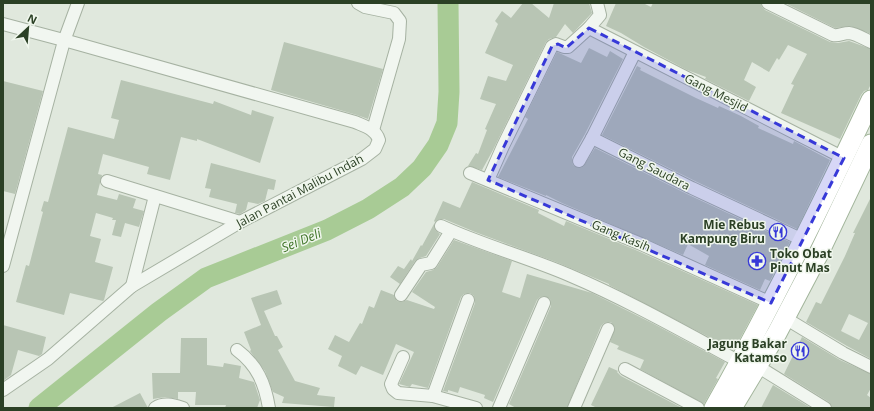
<svg xmlns="http://www.w3.org/2000/svg" width="874" height="411" font-family="'Open Sans',sans-serif">
<rect width="100%" height="100%" fill="#e0e8dd"/>
<g fill="none" stroke-linecap="round" stroke-linejoin="round">
<polyline stroke="#a8cb95" stroke-width="21" points="39,408 159,312 206,278 327,230 368,209 402,187 422,168 438,145 447,123 449,92 448,3"/>
</g>
<g fill="#b8c5b4" fill-rule="evenodd">
<polygon points="523,3 531,3 549,18 554,3 589,3 592,13 573,33 565,24 556,37 549,39 546,42 493,150 482,170 468,166 476,153 478,154 487,130 485,129 496,104 480,99 488,76 506,81 513,65 485,53 498,24 495,21 502,11 511,18"/>
<polygon points="616,3 643,3 651,7 653,3 761,3 762,7 765,10 830,42 838,43 849,41 871,49 871,84 868,90 864,91 861,95 840,139 781,113 794,85 791,84 807,54 788,45 779,60 777,58 769,72 752,62 744,80 756,87 749,101 705,79 706,77 687,70 644,47 621,33 606,26"/>
<polygon points="785,3 871,3 871,34 850,26 835,28"/>
<polygon points="284,42 383,69 368,119 357,115 271,90"/>
<polygon points="589,48 607,57 610,51 623,59 585,134 572,157 572,161 573,165 579,168 583,167 595,148 689,195 790,242 770,281 765,279 760,290 705,265 709,256 688,244 683,255 562,203 546,195 546,196 498,177 528,119 525,117 557,52 581,63"/>
<polygon points="637,66 641,68 640,70 696,98 718,108 719,106 741,116 759,126 758,128 793,144 794,141 830,160 797,229 695,181 602,135"/>
<polygon points="121,80 213,104 214,101 251,115 252,110 274,117 260,163 197,139 197,141 181,137 170,180 147,174 149,167 103,154 98,174 102,175 97,195 117,200 119,194 136,199 133,208 144,211 139,227 125,223 121,237 112,235 116,220 112,220 113,218 96,213 90,236 101,239 95,262 113,267 104,300 103,301 70,293 64,315 16,302 26,265 29,266 43,212 41,211 44,201 48,202 68,127 114,139 119,120 111,118"/>
<polygon points="3,81 43,91 15,194 3,191"/>
<polygon points="211,163 276,180 274,190 268,189 265,201 258,204 248,202 246,210 240,214 235,213 237,204 209,197 211,189 205,188"/>
<polygon points="472,182 539,210 538,213 564,226 566,221 638,251 758,305 735,348 732,347 732,349 609,285 609,284 556,262 475,232 444,219 440,219 435,222 434,221 443,201 460,208"/>
<path d="M871 197V359L847 346 806 322 816 302 821 304 845 256 855 233H853ZM849 314 868 323 859 340 841 331Z"/>
<polygon points="434,224 435,230 440,234 426,256 420,258 415,261 400,284 390,277 398,266 404,269 411,259 412,261 421,245 422,246"/>
<polygon points="454,240 512,261 502,292 520,298 527,274 592,293 652,323 725,362 716,378 718,379 704,404 640,369 644,360 617,349 619,346 610,342 615,328 611,322 608,322 604,323 601,326 567,408 516,408 509,404 551,306 550,299 544,296 540,297 537,300 493,402 484,398 485,395 460,387 458,393 448,390 448,392 443,391 475,303 474,296 470,293 464,294 461,297 428,388 412,384 410,387 399,384 414,352 396,344 383,375 361,366 356,375 338,366 342,356 328,349 335,335 349,342 360,323 362,324 369,306 374,308 381,290 394,295 397,301 401,302 407,300 434,309 435,307 412,292 426,272 433,270 437,267"/>
<polygon points="277,290 282,304 264,311 275,336 277,336 283,347 278,350 295,381 320,388 317,395 335,397 334,407 282,403 284,397 273,392 265,371 250,351 251,350 244,332 261,325 251,298"/>
<polygon points="3,325 46,337 42,354 39,356 18,350 11,375 3,381"/>
<polygon points="802,337 840,360 871,374 871,388 867,395 871,398 871,408 832,408 829,402 784,374"/>
<polygon points="181,338 207,338 207,365 223,367 224,363 241,366 239,378 254,382 260,400 257,408 225,408 226,405 195,405 196,392 178,392 178,399 165,397 153,399 152,373 180,373"/>
<polygon points="609,367 618,371 617,372 621,376 682,408 597,408 591,405"/>
<polygon points="773,385 811,408 761,408"/>
<polygon points="140,393 148,408 111,408"/>
</g>
<g fill="none" stroke-linecap="round" stroke-linejoin="round">
<defs>
<g id="street">
<polyline points="358,3 365,7 394,13 400,21 399,39 373,130"/>
<path d="M768 3 833 35C839 36 843 33 849 33 857 34 864 39 871 42"/>
<path d="M3 24 71 42 355 122C364 126 376 129 379 140L375 149 362 159 240 222 132 286 48 359 3 390"/>
<polyline points="589,28 844,158"/>
<polyline points="635,52 592,138 692,188 803,240"/>
<polyline points="579,161 592,138"/>
<polyline points="470,173 641,244 771,303"/>
<polyline points="488,180 503,146 552,46 556,44 564,47 568,47 589,28 600,15 597,3"/>
<polyline points="107,181 240,222"/>
<path d="M441 226C482 245 527 257 569 275 628 300 684 332 740 362"/>
<polyline points="3,266 64,41 78,3"/>
<polyline points="132,286 155,196"/>
<polyline points="401,295 421,265 431,263 451,231"/>
<polyline points="785,318 843,353 871,367"/>
<path d="M237 350C257 365 265 383 269 408"/>
<polyline points="403,357 391,384 393,389 398,393 433,396 476,408"/>
<polyline points="757,366 825,408"/>
<polyline points="625,369 698,408"/>
<polyline points="433,396 468,300"/>
<path d="M155 408C164 402 173 405 183 408"/>
<polyline points="499,408 544,303"/>
<polyline points="574,408 608,329"/>
</g>
<g id="primary">
<path d="M714 408C771 308 822 204 871 100"/>
<polyline points="732,408 777,333 819,253 871,144"/>
</g>
</defs>
<use href="#street" stroke="#a6b2a2" stroke-width="14"/>
<use href="#primary" stroke="#a2b59b" stroke-width="21"/>
<use href="#street" stroke="#f1f6f0" stroke-width="12"/>
<use href="#primary" stroke="#fff" stroke-width="19"/>
</g>
<path fill="#3739d8" fill-opacity="0.2" stroke="#3739d8" stroke-width="3" stroke-dasharray="8 5" stroke-linejoin="round" d="M589 28 844 158 771 303 488 180 552 46 558 44 566 48Z"/>
<defs>
<symbol id="restaurant-ring" viewBox="-11 -11 22 22"><circle r="9.5" fill="#eff6ec" stroke="#3739d8" stroke-width="1.5"/><path d="M-5-6h1v4h1v-4h1v4h1v-4h1v5L-1.5 .5V6h-2V.5L-5-1ZM5-6V6H3V1.5H1.5Q1.5-4 5-6Z" fill="#3739d8"/></symbol>
<symbol id="pharmacy-ring" viewBox="-11 -11 22 22"><circle r="9.5" fill="#eff6ec" stroke="#3739d8" stroke-width="1.5"/><path d="M-2-6h4v4h4v4h-4v4h-4v-4h-4v-4h4Z" fill="#3739d8"/></symbol>
</defs>
<g fill-rule="evenodd">
<use href="#restaurant-ring" x="768" y="222" width="20" height="20"/>
<use href="#pharmacy-ring" x="747" y="251" width="20" height="20"/>
<use href="#restaurant-ring" x="790" y="341" width="20" height="20"/>
</g>
<g text-anchor="middle" stroke-width="3" stroke-linejoin="round" paint-order="stroke">
<g font-size="12" fill="#2b4025" stroke="#eff6ec">
<text transform="translate(716 93) rotate(27)" y="4">Gang Mesjid</text>
<text transform="translate(654 169) rotate(27)" y="4">Gang Saudara</text>
<text transform="translate(300 191) rotate(-28)" y="4">Jalan Pantai Malibu Indah</text>
<text transform="translate(621 236) rotate(23)" y="4">Gang Kasih</text>
</g>
<g font-size="12" font-weight="bold" fill="#2b4025" stroke="#eff6ec" text-anchor="end">
<text x="765" y="229">Mie Rebus<tspan x="765" dy="14">Kampung Biru</tspan></text>
<text x="770" y="258" text-anchor="start">Toko Obat<tspan x="770" dy="14">Pinut Mas</tspan></text>
<text x="787" y="348">Jagung Bakar<tspan x="787" dy="14">Katamso</tspan></text>
</g>
<g font-size="13" font-style="italic" fill="#43772c" stroke="#eff6ec">
<text transform="translate(301 240) rotate(-22)" y="5">Sei Deli</text>
</g>
</g>
<rect width="874" height="411" fill="none" stroke="#2b4025" stroke-width="8"/>
<g transform="translate(28 28) rotate(26)" stroke="#eff6ec" stroke-width="3" paint-order="stroke">
<path d="M0-3L7 15L0 10L-7 15Z" fill="#2b4025"/>
<text y="-6" font-size="11" font-weight="bold" text-anchor="middle" fill="#2b4025">N</text>
</g>
</svg>
